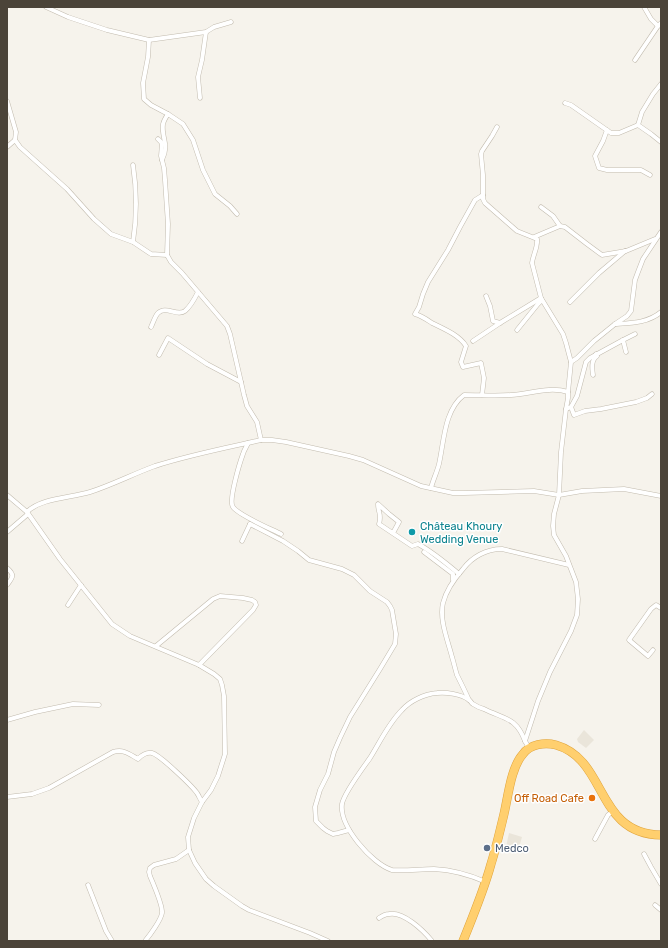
<svg xmlns="http://www.w3.org/2000/svg" width="668" height="948" font-family="Rubik,sans-serif">
<rect width="100%" height="100%" fill="#f6f3ec"/>
<g fill="#eae5da">
<polygon points="584,730 594,740 586,748 578,742 577,739"/>
<polygon points="509,833 522,837 518,851 506,847"/>
</g>
<g fill="none" stroke-linecap="round" stroke-linejoin="round">
<defs>
<g id="street">
<polyline points="46,7 68,17 107,30 149,40 206,32 214,27 231,22"/>
<polyline points="644,7 651,19 658,26"/>
<polyline points="149,40 148,57 143,83 144,99 151,105 168,114"/>
<polyline points="635,60 658,26 661,23"/>
<polyline points="661,84 653,94 642,112 638,125 651,134 661,142"/>
<polyline points="200,98 198,77 202,60 206,32"/>
<polyline points="7,101 16,132 15,140 20,147 67,189 94,219 111,234 133,242 151,254 167,255"/>
<polyline points="565,103 571,105 611,133 619,133 638,125"/>
<path d="M497 127 492 136 482 151 481 154 483 175V199L485 203 517 231 537 239C538 247 533 255 532 263L541 298 563 334 566 343 571 362"/>
<polyline points="607,130 603,141 595,156 599,168 607,170 641,170 650,175"/>
<polyline points="158,139 161,142 162,144 161,156 164,168 165,180 168,224 167,255 171,262 182,273 227,326 230,334 244,395 247,406 257,422 261,440"/>
<polyline points="7,147 15,140"/>
<path d="M162 160C170 144 161 138 163 124 164 120 166 117 168 114L183 124 193 140 203 170 215 194 230 206 237 214"/>
<polyline points="541,207 553,216 560,226"/>
<polyline points="534,237 560,226 565,227 587,244 602,255 626,251 655,239"/>
<path d="M133 242C137 216 137 191 133 165"/>
<polyline points="486,296 490,306 493,321 500,323"/>
<polyline points="570,302 599,273 625,251"/>
<path d="M615 324C631 323 648 323 661 312"/>
<path d="M151 327C153 323 155 316 158 313 166 305 177 317 185 311 191 306 195 298 198 292"/>
<polyline points="517,330 538,304 542,300"/>
<polyline points="623,340 635,334"/>
<polyline points="473,341 500,323 541,298"/>
<polyline points="159,355 168,338 207,364 241,382"/>
<path d="M593 375C592 368 591 360 597 356L596 354"/>
<path d="M482 395 484 378 481 363 463 367 461 362 466 346C459 335 444 329 432 323 426 319 422 316 415 314L419 307 423 294 428 282 448 250 460 227 475 200 483 195"/>
<polyline points="571,407 574,415 585,411 601,409 636,402 647,398 652,394"/>
<polyline points="566,409 571,407 577,396 586,362 590,358 623,340 626,352"/>
<path d="M248 443C247 446 244 450 243 454 240 462 228 501 233 507 238 515 271 529 281 534"/>
<path d="M431 488C433 480 437 472 439 464 444 442 444 410 464 395 480 395 496 396 511 395 530 394 549 386 568 392"/>
<polyline points="7,495 27,512 60,559 112,624 130,636 199,665 214,674 220,679 222,685 224,696 225,754 218,776 211,790 202,802 194,818 188,837 189,850 195,863 206,879 214,886 242,906 249,910 310,933 328,941"/>
<path d="M27 512C41 498 70 498 90 492 112 485 133 474 155 466 189 455 225 448 261 440H272L286 442 349 456 363 460 421 486 453 493H464L534 491 559 495 582 491 624 489 661 496"/>
<polyline points="250,524 283,541 298,551 309,560 342,569 354,575 370,591 387,602 390,606 392,610 396,634 395,644 380,669 350,717 340,738 334,752 328,774 320,790 315,807 316,821 323,828 327,831 333,834 338,833 349,830"/>
<polyline points="7,532 28,514"/>
<path d="M393 533 399 522 389 514 378 504C378 513 382 514 379 524L412 546 418 544C433 552 446 563 459 574"/>
<polyline points="242,541 250,524"/>
<polyline points="424,552 453,574 453,580"/>
<path d="M7 568C15 575 13 577 7 585"/>
<polyline points="68,605 81,585"/>
<polyline points="156,646 213,599 220,596 243,598 252,600 255,602 256,605 253,610 199,665"/>
<polyline points="653,650 648,656 629,640 651,609 656,605 661,608"/>
<path d="M469 700C465 691 461 683 457 675 455 669 454 663 452 657 448 641 439 620 443 603 446 591 455 578 463 569 472 557 486 549 502 549L569 565"/>
<polyline points="7,720 35,712 73,704 99,705"/>
<polyline points="529,748 525,741 538,701 550,672 571,631 577,615 578,599 576,582 566,556 554,535 553,526 554,514 559,495 561,452 566,409 568,398 568,392 571,362 577,358 594,341 615,324 627,316 631,311 635,280 638,272 643,259 661,232"/>
<path d="M7 797 32 794 49 788 113 752C124 749 129 754 138 759 142 755 146 752 152 753 160 755 192 786 197 793 199 796 200 799 202 802"/>
<polyline points="595,839 608,815 613,811"/>
<polyline points="644,854 651,867 661,884"/>
<path d="M486 882C468 874 453 870 434 869 420 869 406 871 392 870 372 864 339 826 342 804 344 793 363 768 370 758 380 742 388 724 402 710 410 701 424 694 437 693 446 692 461 694 469 700 471 701 471 703 473 704 476 706 480 708 484 709 504 719 516 717 525 741"/>
<polyline points="88,885 106,931 112,941"/>
<polyline points="655,905 661,910"/>
<path d="M379 918C382 916 386 914 389 914 403 911 423 930 432 941"/>
<path d="M145 941C150 935 161 920 162 913 163 906 153 883 150 876L149 872 150 868 154 865 176 859 189 850"/>
</g>
<path id="highway" d="M463 941C473 916 484 890 491 864 496 848 500 831 504 814 508 797 511 767 523 754 530 744 545 742 556 745 608 760 595 834 661 835"/>
</defs>
<use href="#street" stroke="#c2bbae" stroke-width="5"/>
<use href="#highway" stroke="#e0a43c" stroke-width="9"/>
<use href="#street" stroke="#fff" stroke-width="4"/>
<use href="#highway" stroke="#ffcf6e" stroke-width="8"/>
</g>
<circle fill="#0f9aa8" stroke="#fff" stroke-width="1.5" cx="412" cy="532" r="4"/>
<circle fill="#e8710a" stroke="#fff" stroke-width="1.5" cx="592" cy="798" r="4"/>
<circle fill="#5c6f8a" stroke="#fff" stroke-width="1.5" cx="487" cy="848" r="4"/>
<g text-anchor="middle" stroke-width="3" stroke-linejoin="round" paint-order="stroke">
<g font-size="11" fill="#0d838f" stroke="#fff" text-anchor="start">
<text x="420" y="530">Château Khoury<tspan x="420" dy="13">Wedding Venue</tspan></text>
</g>
<g font-size="11" fill="#c56008" stroke="#fff" text-anchor="end">
<text x="584" y="802">Off Road Cafe</text>
</g>
<g font-size="11" fill="#4e5e75" stroke="#fff" text-anchor="start">
<text x="495" y="852">Medco</text>
</g>
</g>
<rect width="668" height="948" fill="none" stroke="#4b4439" stroke-width="16"/>
</svg>
